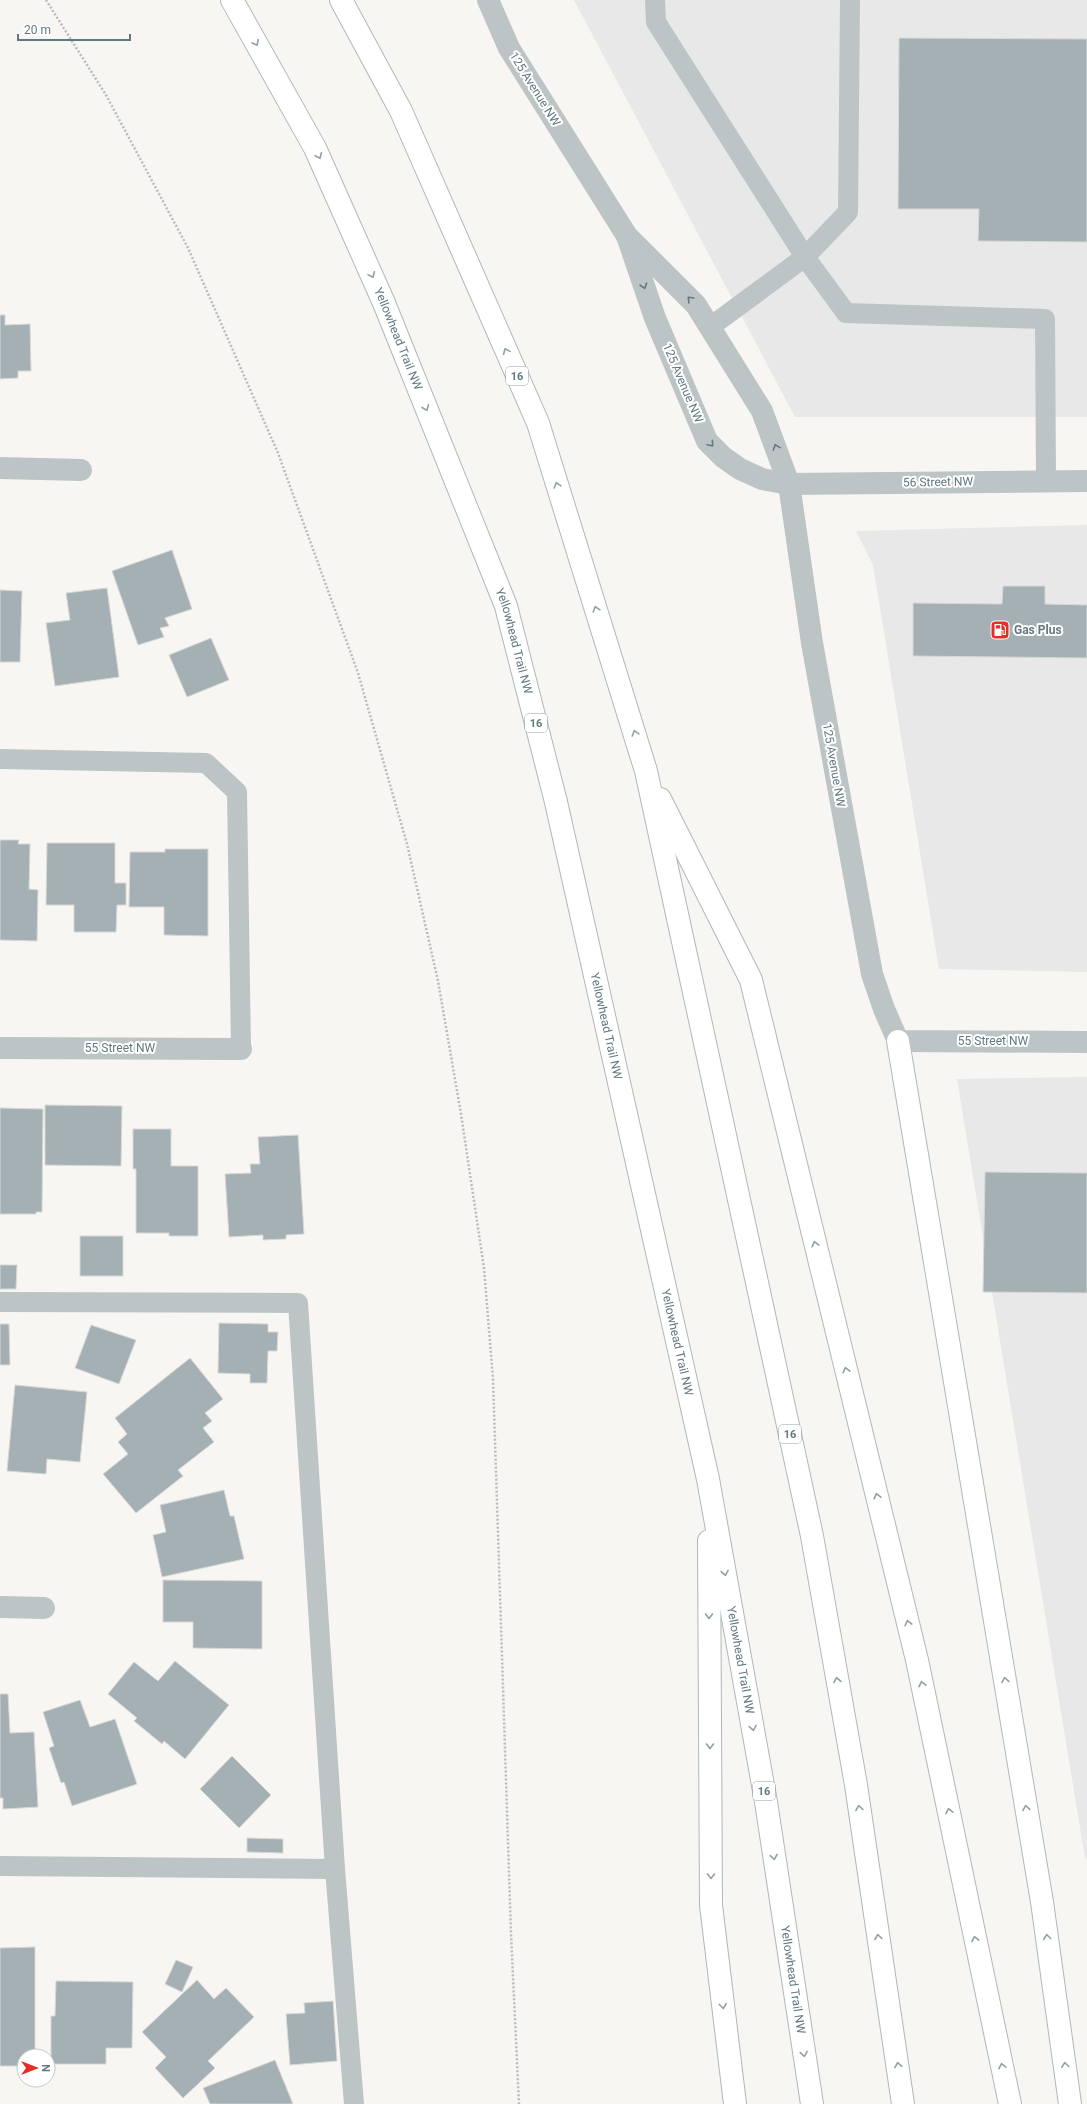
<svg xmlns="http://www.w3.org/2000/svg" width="1087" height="2104" font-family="Roboto,sans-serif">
<rect width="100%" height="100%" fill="#f7f6f3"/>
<g fill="#e7e8e7">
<polygon points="574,0 1087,0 1087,417 795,417"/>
<polygon points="1087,525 1087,972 939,969 873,565 856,531"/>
<polygon points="1087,1077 1087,1859 1085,1858 957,1079"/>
</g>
<g fill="#a4b0b3" stroke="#d8d8d6">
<polygon points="899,38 1087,39 1087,242 978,241 979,209 898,209"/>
<polygon points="0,315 5,315 5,325 30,324 31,371 18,371 18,378 0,379"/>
<polygon points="172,550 192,609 165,618 169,626 160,628 164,637 138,645 112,571"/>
<polygon points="1003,586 1045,586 1045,604 1087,605 1087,658 913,656 913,603 1002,604"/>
<polygon points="107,588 119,677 55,686 46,623 70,620 66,593"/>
<polygon points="0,590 22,591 20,662 0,662"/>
<polygon points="211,638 229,680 187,697 169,655"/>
<polygon points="0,840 19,840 18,844 30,844 29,889 38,890 37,941 0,940"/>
<polygon points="47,843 115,843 115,883 126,883 126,905 117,905 116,932 74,932 74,905 46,905"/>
<polygon points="165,849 208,849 208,936 164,935 164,907 129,907 130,852 165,852"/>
<polygon points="45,1105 122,1106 121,1166 45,1165"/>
<polygon points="0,1108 43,1109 42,1212 36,1212 36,1214 0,1214"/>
<polygon points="133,1129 171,1129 171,1166 198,1166 198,1236 169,1236 169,1233 136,1233 136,1169 133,1169"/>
<polygon points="298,1135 304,1234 286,1235 286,1239 263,1240 263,1235 229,1237 225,1174 251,1173 250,1164 260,1164 258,1137"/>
<polygon points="985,1172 1087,1173 1087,1293 983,1292"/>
<rect x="80" y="1236" width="43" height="40"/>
<polygon points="0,1265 17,1265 16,1289 0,1289"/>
<polygon points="219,1323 268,1324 268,1332 278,1332 277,1351 268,1351 267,1383 250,1383 250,1374 218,1373"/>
<polygon points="0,1324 9,1324 10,1365 0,1365"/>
<polygon points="91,1325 136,1340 119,1384 75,1368"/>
<polygon points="190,1358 223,1399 205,1413 212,1421 203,1428 214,1442 178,1470 183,1476 136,1513 103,1474 128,1454 118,1442 127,1434 115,1418"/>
<polygon points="15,1385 87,1392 80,1462 47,1459 46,1474 7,1471"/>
<polygon points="224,1490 230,1516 234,1516 244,1559 162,1577 153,1535 166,1532 160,1505"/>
<polygon points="163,1580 262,1581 262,1649 193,1648 193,1622 163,1622"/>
<polygon points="175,1661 229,1705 185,1759 164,1741 162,1744 134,1721 137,1718 108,1694 134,1662 158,1681"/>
<polygon points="0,1694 8,1694 10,1733 34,1732 38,1807 3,1809 3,1798 0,1798"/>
<polygon points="80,1700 90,1727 115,1719 137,1784 72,1806 64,1782 61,1783 49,1748 54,1746 43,1712"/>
<polygon points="232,1756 271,1795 239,1828 200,1789"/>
<polygon points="247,1838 283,1839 283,1853 247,1852"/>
<polygon points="35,1947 35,2056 24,2056 24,2066 0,2066 0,1948"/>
<polygon points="176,1960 193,1967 182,1992 165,1984"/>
<polygon points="197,1980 214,1999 226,1988 254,2017 208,2061 215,2068 183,2098 155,2068 166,2057 142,2032"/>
<polygon points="56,1981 133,1982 132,2048 106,2048 106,2064 51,2064 51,2016 55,2016"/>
<polygon points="333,2001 337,2061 290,2065 286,2014 305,2013 304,2003"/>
<polygon points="275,2060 293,2104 210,2104 203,2088"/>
</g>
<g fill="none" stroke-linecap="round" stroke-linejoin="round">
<defs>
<polyline id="secondary" points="898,1041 1042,1902 1070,2104"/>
<g id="highway">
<path id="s1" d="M232 0 315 148 384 303 506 606 556 802 708 1479 766 1802 812 2104"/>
<polyline points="341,0 401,111 538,423 646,771 812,1536 856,1785 903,2104"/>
<polyline points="660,799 751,980 917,1660 1010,2104"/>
<polyline points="709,1541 711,1905 735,2104"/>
</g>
</defs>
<use href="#secondary" stroke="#afb8ba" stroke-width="24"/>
<use href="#highway" stroke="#b0b7b9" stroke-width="24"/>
<polyline stroke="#b7bcbe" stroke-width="2.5" stroke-dasharray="2 2" stroke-linecap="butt" points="46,0 106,95 188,248 278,453 358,673 407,844 438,981 461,1114 484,1268 493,1379 511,1934 519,2104"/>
<g stroke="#bdc4c6" stroke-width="20">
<polyline points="655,0 656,22 805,257 846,313 1045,319 1046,481"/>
<polyline points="710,327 805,257 848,212 850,0"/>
<polyline points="0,759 206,763 237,792 241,1049"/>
<polyline points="0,1302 298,1303 335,1869 354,2104"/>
<polyline points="0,1866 335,1869"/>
</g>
<g stroke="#bdc4c6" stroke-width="22">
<polyline points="488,0 509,48 627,236 655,318 707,441 723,457 740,469 762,479 789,484 1087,481"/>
<polyline points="627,236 696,305 762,411 789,484 812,643 872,974 884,1009 898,1041 1087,1042"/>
<polyline points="0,468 81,470"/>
<polyline points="0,1048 241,1049"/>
<polyline points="0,1607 44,1608"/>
</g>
<use href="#secondary" stroke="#fff" stroke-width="22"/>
<use href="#highway" stroke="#fff" stroke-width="22"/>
</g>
<defs><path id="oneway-chevron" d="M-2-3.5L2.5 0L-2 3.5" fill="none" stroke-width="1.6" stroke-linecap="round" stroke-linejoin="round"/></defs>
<g stroke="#90a0a5">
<use href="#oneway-chevron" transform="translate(256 43) rotate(61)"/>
<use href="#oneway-chevron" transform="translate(319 156) rotate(66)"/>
<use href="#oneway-chevron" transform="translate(372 275) rotate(66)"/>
<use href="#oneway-chevron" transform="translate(506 351) rotate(-114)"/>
<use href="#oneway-chevron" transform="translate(426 408) rotate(68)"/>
<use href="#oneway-chevron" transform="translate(557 485) rotate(-107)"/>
<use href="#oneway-chevron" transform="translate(596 609) rotate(-107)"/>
<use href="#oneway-chevron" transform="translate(635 733) rotate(-107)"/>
<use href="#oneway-chevron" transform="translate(815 1244) rotate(-104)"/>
<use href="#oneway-chevron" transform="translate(846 1370) rotate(-104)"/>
<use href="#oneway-chevron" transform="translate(877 1496) rotate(-104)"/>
<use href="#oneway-chevron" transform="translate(725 1573) rotate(80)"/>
<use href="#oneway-chevron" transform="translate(709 1616) rotate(90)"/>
<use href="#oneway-chevron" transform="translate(908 1623) rotate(-104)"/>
<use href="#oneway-chevron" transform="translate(837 1680) rotate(-100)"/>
<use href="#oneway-chevron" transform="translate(1005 1680) rotate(-99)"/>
<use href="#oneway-chevron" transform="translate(922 1684) rotate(-102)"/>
<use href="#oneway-chevron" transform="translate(753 1728) rotate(80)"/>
<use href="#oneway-chevron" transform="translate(710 1746) rotate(90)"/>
<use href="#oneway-chevron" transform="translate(859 1808) rotate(-99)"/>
<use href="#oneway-chevron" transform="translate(1026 1808) rotate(-99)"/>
<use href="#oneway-chevron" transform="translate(949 1811) rotate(-102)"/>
<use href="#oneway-chevron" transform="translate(774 1857) rotate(81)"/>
<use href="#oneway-chevron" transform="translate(711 1876) rotate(90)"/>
<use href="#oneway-chevron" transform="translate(878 1937) rotate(-99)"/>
<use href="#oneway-chevron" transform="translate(1047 1937) rotate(-98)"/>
<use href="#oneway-chevron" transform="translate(975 1939) rotate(-102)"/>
<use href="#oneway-chevron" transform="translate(723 2006) rotate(83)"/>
<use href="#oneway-chevron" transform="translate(804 2054) rotate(81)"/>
<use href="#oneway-chevron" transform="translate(898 2065) rotate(-99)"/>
<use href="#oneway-chevron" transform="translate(1065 2065) rotate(-98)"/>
<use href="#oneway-chevron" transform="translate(1002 2066) rotate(-102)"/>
</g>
<g stroke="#61787e">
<use href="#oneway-chevron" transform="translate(644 286) rotate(71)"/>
<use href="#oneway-chevron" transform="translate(690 299) rotate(-135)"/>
<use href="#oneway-chevron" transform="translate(711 444) rotate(50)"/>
<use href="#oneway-chevron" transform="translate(776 447) rotate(-110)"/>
</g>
<defs>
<symbol id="fuel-square" viewBox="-11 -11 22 22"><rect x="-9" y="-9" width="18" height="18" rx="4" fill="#e32f27" stroke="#fff"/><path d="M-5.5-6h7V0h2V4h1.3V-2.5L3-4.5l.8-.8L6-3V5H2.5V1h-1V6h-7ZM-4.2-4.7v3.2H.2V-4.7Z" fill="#fff"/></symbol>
</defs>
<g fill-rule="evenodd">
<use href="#fuel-square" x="989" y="619" width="22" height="22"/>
</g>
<g text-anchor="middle" stroke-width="4" stroke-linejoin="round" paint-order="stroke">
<g fill="#fff" stroke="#90a0a5" stroke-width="1">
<rect x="506" y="367" width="22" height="18" rx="3"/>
<rect x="525" y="714" width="22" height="18" rx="3"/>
<rect x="779" y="1425" width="22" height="18" rx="3"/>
<rect x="753" y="1782" width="22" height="18" rx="3"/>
</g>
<g font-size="11" font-weight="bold" fill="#61787e">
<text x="517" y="380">16</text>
<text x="536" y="727">16</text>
<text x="790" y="1438">16</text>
<text x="764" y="1795">16</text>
</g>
<g font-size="12" fill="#61787e" stroke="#fff">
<text transform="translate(535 89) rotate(58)" y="4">125 Avenue NW</text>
<text dy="4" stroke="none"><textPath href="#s1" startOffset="378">Yellowhead Trail NW</textPath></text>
<text transform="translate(683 383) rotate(67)" y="4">125 Avenue NW</text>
<text transform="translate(938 482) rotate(-1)" y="4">56 Street NW</text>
<text dy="4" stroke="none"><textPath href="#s1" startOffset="702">Yellowhead Trail NW</textPath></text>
<text transform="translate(834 765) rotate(80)" y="4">125 Avenue NW</text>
<text dy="4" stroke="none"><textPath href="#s1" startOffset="1098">Yellowhead Trail NW</textPath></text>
<text x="993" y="1045">55 Street NW</text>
<text x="120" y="1052">55 Street NW</text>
<text dy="4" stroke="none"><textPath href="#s1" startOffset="1422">Yellowhead Trail NW</textPath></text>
<text dy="4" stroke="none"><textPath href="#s1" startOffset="1746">Yellowhead Trail NW</textPath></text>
<text dy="4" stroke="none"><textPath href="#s1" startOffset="2070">Yellowhead Trail NW</textPath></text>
</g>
<g font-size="12" font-weight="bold" fill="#61787e" stroke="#fff" text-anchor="start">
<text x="1014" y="634">Gas Plus</text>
</g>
</g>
<g transform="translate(36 2068) rotate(90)"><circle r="19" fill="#ffffff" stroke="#c0c9cb"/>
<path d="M0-3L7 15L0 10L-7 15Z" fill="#e32f27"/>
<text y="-6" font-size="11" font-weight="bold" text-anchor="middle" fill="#61787e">N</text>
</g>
<path d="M18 34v6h112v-6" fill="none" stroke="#61787e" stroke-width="2"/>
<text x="24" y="34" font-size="12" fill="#61787e" stroke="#ffffff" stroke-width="3" paint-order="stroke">20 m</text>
</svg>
